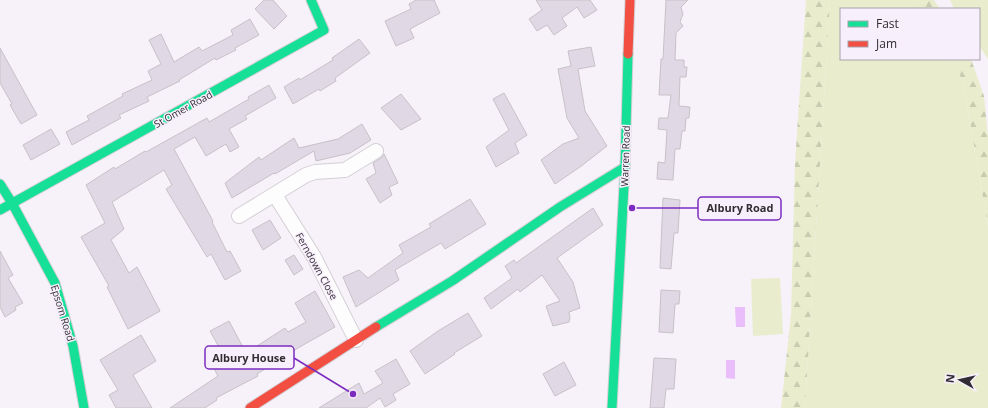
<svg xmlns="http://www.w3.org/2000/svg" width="988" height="408" font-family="'Open Sans',sans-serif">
<defs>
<pattern id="forest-firs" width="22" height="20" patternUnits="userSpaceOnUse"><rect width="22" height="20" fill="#e9edcd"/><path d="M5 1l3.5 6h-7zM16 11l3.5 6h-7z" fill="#c8ccb0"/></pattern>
</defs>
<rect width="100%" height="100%" fill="#f7f2f9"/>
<g fill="#e9edcd">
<polygon points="830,0 916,0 921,9 841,9 841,59 950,59 963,81 988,227 988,408 805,408"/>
<polygon points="950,0 988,0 988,59 979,46 979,9 954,9"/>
<polygon points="780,278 783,334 753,336 751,279"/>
</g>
<g fill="url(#forest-firs)">
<polygon points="806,0 830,0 805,408 781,408 791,314 795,162"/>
<polygon points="916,0 934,0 940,9 921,9"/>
<polygon points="950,59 971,59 984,96 988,137 988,227 963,81"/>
</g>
<g fill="#e9befa">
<polygon points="735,307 745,307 745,327 736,327"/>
<polygon points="726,360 735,360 735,379 726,378"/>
</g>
<g fill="#e1d8e5" stroke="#c6c2c7">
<polygon points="264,0 273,0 287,16 274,29 255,9"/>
<polygon points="416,0 434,0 440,13 410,29 414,38 396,46 385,21 411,9 409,4"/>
<polygon points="536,0 590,0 597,10 584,18 577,7 562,18 567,26 554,35 547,25 537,31 529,19 542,10"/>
<polygon points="666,0 688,0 681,7 683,14 680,22 683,26 676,33 675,60 684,60 684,67 687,67 686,77 680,77 679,106 690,107 689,118 686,118 685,131 682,131 680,149 675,149 673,180 657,179 658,162 665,163 667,130 658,129 659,118 668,118 671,95 659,95 661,59 663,59"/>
<polygon points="250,19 259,35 235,48 236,50 216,60 215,58 179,80 180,81 147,97 149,101 119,115 121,118 72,145 66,132 89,120 87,116 123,96 122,94 152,80 148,71 161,64 149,40 161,34 174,62 199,47 202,51 233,35 231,30"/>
<polygon points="359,39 370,53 335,78 336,81 320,91 319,89 293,104 284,87 299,78 300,80 333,60 332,58"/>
<polygon points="591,47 595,66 578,69 585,111 607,146 580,167 555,184 541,160 563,144 579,138 567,118 558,69 571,66 568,51"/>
<polygon points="0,48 37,115 21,124 10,105 12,104 0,83"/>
<polygon points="269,85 276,98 245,116 247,119 229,129 239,147 230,152 226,144 206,156 195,137 174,149 213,221 212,222 227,252 230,251 241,271 225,280 211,254 207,257 166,189 172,185 164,170 112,202 124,229 111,240 129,273 137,267 160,311 128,329 107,287 109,286 81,237 105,223 86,185 114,167 115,169 145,151 146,152 207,118 209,122 249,99 248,97"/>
<polygon points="504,93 527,135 515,143 519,153 496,167 486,147 509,130 493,99"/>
<polygon points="401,94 421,119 401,130 381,108"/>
<polygon points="362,124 371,140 350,153 316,161 314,151 275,174 274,173 232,198 225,183 259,157 261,160 294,138 299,148 338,139"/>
<polygon points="51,129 60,144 31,160 23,145"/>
<polygon points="384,154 398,183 389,187 392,195 380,203 366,179 376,173 373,163 381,158"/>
<polygon points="663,198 680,200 678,233 674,233 671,269 660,268"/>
<polygon points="470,199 486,224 445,249 441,243 395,270 399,280 356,307 343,277 359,270 368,278 403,253 399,245 431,227 429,224"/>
<polygon points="593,208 603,225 557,258 573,282 580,308 569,312 570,318 569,322 553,326 546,306 560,301 542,275 520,292 518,289 491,309 484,298 512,278 505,266 514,260 516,263"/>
<polygon points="270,220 281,238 263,250 252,230"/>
<polygon points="0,251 13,275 8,278 23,303 15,307 16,310 5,317 0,307"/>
<polygon points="294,255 303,269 294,275 285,260"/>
<polygon points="661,290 680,291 679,304 675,304 673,333 659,332"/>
<polygon points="315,291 335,327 298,348 257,374 258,376 216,398 217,400 205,408 170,408 218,376 212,365 225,358 210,331 229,321 246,353 285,328 288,332 306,322 295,303"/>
<polygon points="468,313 482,336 454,353 455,354 425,374 410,351 438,331"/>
<polygon points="141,335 156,361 133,375 152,408 116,408 109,395 118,390 100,360"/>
<polygon points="654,358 676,359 674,389 666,389 664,408 650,408"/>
<polygon points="396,359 410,384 393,394 396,400 385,407 380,398 366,408 319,408 359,383 364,394 383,383 375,371"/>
<polygon points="564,362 576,385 555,396 543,374"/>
</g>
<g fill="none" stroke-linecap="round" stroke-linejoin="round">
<defs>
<g id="street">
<polyline points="275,195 314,257 356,340"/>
<polyline points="239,216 306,175 315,172 345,170 376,151"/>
</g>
<g id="fast">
<polyline points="0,184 12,203 55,283 73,346 84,408"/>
<polyline points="0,210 324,30 311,0"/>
<polyline points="376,327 452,281 560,207 625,167"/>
<polyline points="612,408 625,167 628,54"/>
</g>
<g id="jam">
<polyline points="628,54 630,0"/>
<polyline points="250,408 376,327"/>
</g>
</defs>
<use href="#street" stroke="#d3cfd4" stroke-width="16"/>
<use href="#fast" stroke="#d3cfd4" stroke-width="11"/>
<use href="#jam" stroke="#d3cfd4" stroke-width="11"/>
<use href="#street" stroke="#fefdfe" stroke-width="14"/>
<use href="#fast" stroke="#16e098" stroke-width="9"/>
<use href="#jam" stroke="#f24e42" stroke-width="9"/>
</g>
<g text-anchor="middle" stroke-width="3" stroke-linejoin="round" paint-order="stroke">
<g font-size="10" fill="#302d32" stroke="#f8effc">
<text transform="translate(183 109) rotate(-29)" y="4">St Omer Road</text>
<text transform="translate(625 156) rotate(-88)" y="4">Warren Road</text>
<text transform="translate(317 266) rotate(61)" y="4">Ferndown Close</text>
<text transform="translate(63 313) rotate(73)" y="4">Epsom Road</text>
</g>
</g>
<path fill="none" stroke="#7b2cbf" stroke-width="1.5" d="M632 208L698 208M353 394L294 358"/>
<g fill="#7b2cbf" stroke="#f8effc" stroke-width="1.5">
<circle cx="632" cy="208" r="4"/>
<circle cx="353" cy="394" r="4"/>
</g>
<g fill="#f8effc" stroke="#7b2cbf" stroke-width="1.5">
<rect x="698" y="197" width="83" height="23" rx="4"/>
<rect x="205" y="346" width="89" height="23" rx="4"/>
</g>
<g font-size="11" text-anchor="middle" font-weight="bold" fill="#302d32">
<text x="740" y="212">Albury Road</text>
<text x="249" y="362">Albury House</text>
</g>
<rect x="840" y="8" width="140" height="52" fill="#f8effc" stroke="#a8a1ab"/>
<rect x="848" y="21" width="20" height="6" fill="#16e098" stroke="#a8a1ab"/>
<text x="876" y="28" font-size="12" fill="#302d32">Fast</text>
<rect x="848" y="41" width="20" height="6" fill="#f24e42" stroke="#a8a1ab"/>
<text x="876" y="48" font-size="12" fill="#302d32">Jam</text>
<g transform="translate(960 380) rotate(278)" stroke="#f8effc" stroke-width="3" paint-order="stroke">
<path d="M0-3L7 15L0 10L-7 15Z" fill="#302d32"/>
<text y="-6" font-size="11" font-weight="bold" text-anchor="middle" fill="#302d32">N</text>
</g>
</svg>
